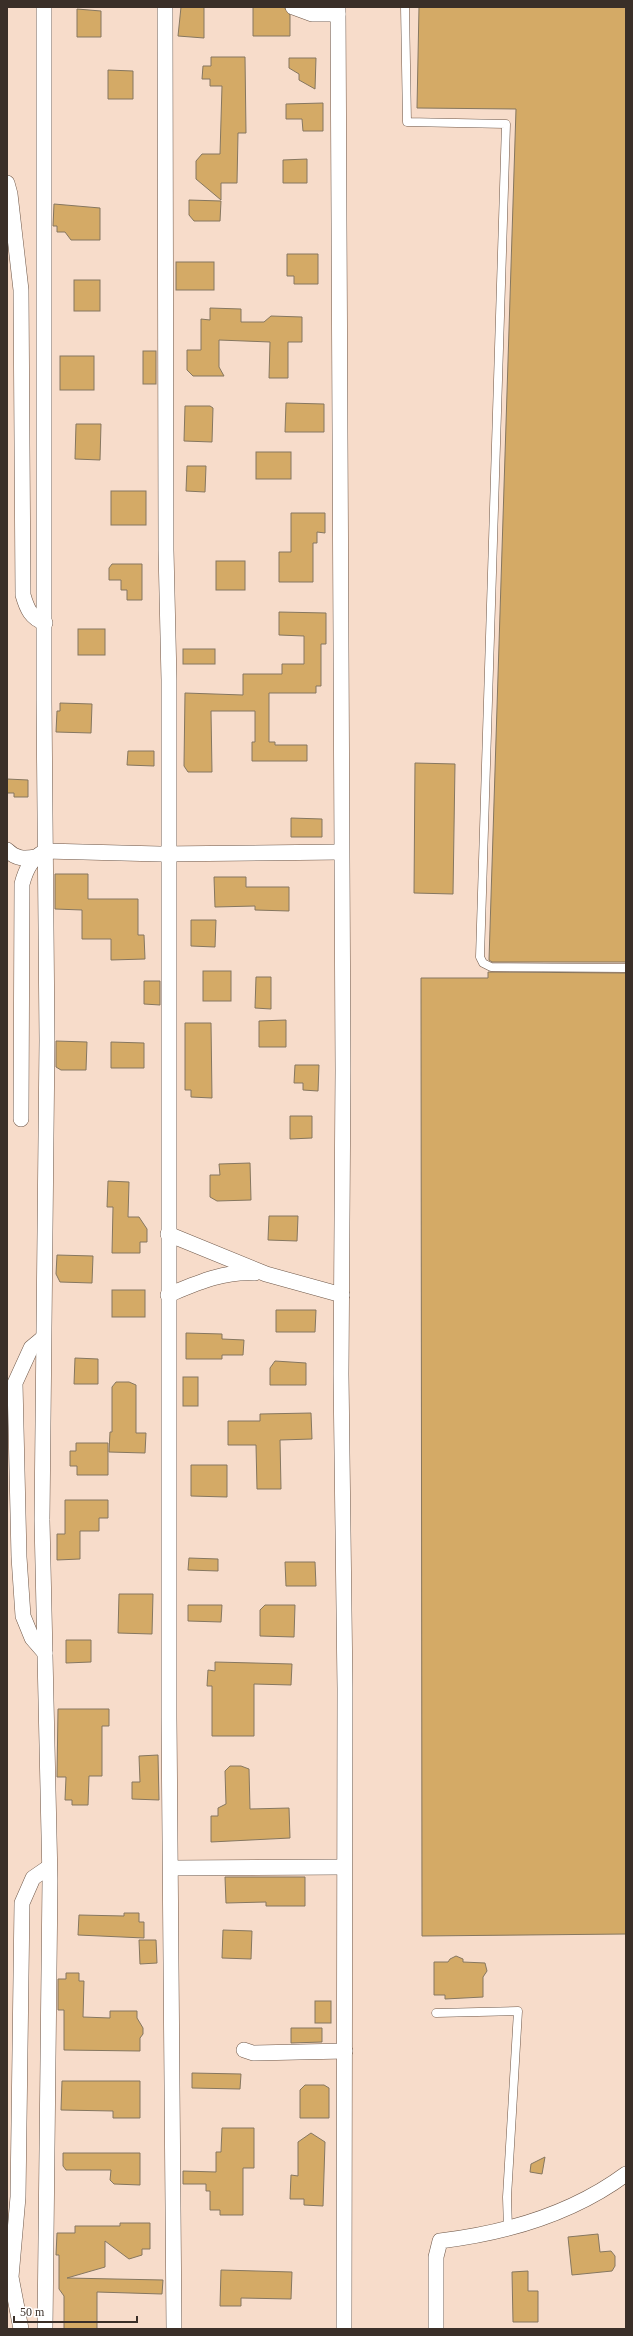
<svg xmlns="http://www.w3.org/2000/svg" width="633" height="2336" font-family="'Times New Roman',serif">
<rect width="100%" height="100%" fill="#f7dcca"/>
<g fill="#d4aa66" stroke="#867760">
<polygon points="181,7 204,7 204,38 178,36"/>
<polygon points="253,7 284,7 290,15 290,36 253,36"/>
<polygon points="419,7 626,7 626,962 492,962 489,960 516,109 417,108"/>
<polygon points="77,9 101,11 101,37 77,37"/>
<polygon points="211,57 245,57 246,133 238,133 237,183 221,183 221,200 196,179 196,161 202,154 220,154 222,86 210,86 210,79 202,79 203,66 211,66"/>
<polygon points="289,58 316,58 315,89 299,80 299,74 289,68"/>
<polygon points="108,70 133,71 133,99 108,99"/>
<polygon points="323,103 323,131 303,131 302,119 286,119 286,104"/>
<polygon points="307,159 307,183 283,183 283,160"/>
<polygon points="189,200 221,201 220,221 194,221 189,215"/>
<polygon points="54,204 100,208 100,240 71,240 65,232 57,232 57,226 53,226"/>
<polygon points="287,254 318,254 318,284 294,284 294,276 287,276"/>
<rect x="176" y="262" width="38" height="28"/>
<rect x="74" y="280" width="26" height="31"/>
<polygon points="210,308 241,309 241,322 264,322 271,316 302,317 302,342 288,342 288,378 269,378 270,342 219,340 219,367 224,376 193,376 187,370 187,350 201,350 201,319 210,320"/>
<rect x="143" y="351" width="13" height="33"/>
<rect x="60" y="356" width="34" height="34"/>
<polygon points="286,403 324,404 324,432 285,432"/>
<polygon points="185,406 210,406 213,408 212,442 184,441"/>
<polygon points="76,424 101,424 100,460 75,459"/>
<rect x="256" y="452" width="35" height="27"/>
<polygon points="187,466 206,466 205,492 186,491"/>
<rect x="111" y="491" width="35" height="34"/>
<polygon points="291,513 325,513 325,533 317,532 317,543 313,543 313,582 279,582 279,552 291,552"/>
<rect x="216" y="561" width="29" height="29"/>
<polygon points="112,564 142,564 142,600 127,600 127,590 121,590 121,580 109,580 109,568"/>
<polygon points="279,612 326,613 326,644 321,644 321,686 316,686 316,693 269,693 269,742 275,742 275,745 307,745 307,761 252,761 252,742 255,742 255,711 211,711 212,772 188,772 184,766 185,693 243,695 243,674 282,674 282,664 304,664 304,636 279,635"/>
<rect x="78" y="629" width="27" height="26"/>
<rect x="183" y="649" width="32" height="15"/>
<polygon points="60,703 92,704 91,733 56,732 57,711 60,711"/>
<polygon points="128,751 154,751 154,766 127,765"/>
<polygon points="415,763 455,764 453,894 414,893"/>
<polygon points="7,779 28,780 28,797 14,797 14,793 7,793"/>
<polygon points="291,818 322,819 322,837 291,837"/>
<polygon points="55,874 88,874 88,899 138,899 138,935 144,935 145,959 111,960 111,939 82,939 82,910 55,909"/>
<polygon points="214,877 246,877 246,887 289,887 289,911 255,910 255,906 215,907"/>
<polygon points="191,920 216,920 215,947 191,946"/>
<rect x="203" y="971" width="28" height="30"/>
<polygon points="488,972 626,973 626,1934 422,1936 421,978 488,978"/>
<polygon points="256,977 271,977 271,1009 255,1008"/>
<polygon points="144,981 160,981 160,1005 144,1004"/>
<polygon points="286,1020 286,1047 259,1047 259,1021"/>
<polygon points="185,1023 211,1023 212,1098 191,1097 191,1090 185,1090"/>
<polygon points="56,1041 87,1042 86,1070 61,1070 56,1067"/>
<polygon points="111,1042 144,1043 144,1068 111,1068"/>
<polygon points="295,1065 319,1065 318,1091 303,1090 303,1083 294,1083"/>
<polygon points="290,1116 312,1116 312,1138 290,1139"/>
<polygon points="250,1163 251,1200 217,1201 210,1197 210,1175 220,1175 219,1164"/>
<polygon points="108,1181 129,1182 128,1217 139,1217 147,1229 147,1242 140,1242 140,1253 112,1253 113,1207 107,1207"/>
<polygon points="269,1216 298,1216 297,1241 268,1240"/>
<polygon points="57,1255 93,1256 92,1283 60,1282 56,1274"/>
<rect x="112" y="1290" width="33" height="27"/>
<polygon points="276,1310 316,1310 315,1332 276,1332"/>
<polygon points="186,1333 222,1334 222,1339 244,1340 243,1355 222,1355 222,1359 186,1359"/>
<polygon points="75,1358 98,1359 98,1384 74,1384"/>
<polygon points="275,1361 306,1363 306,1385 270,1385 270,1368"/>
<rect x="183" y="1377" width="15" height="29"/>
<polygon points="116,1382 129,1382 136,1385 136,1433 146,1433 145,1453 109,1452 110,1432 112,1432 112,1387"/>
<polygon points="311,1413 312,1439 280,1440 281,1489 257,1489 256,1445 228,1445 228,1421 260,1421 260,1414"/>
<polygon points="76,1443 108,1443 108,1475 77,1475 77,1466 70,1466 70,1451 76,1451"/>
<polygon points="191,1465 227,1465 227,1497 191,1496"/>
<polygon points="65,1500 108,1500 108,1518 99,1518 99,1531 80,1531 80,1559 57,1560 57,1534 65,1534"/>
<polygon points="189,1558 218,1559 218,1571 188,1570"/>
<polygon points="285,1562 315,1562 316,1586 286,1586"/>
<polygon points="119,1594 153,1594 152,1634 118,1633"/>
<polygon points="188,1605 222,1605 221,1622 188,1621"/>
<polygon points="265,1605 295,1605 294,1637 260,1636 260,1610"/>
<polygon points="66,1640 91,1640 91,1662 66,1663"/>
<polygon points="215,1662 292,1664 291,1685 254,1684 254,1736 212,1736 212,1686 207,1686 208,1670 215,1671"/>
<polygon points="58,1709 109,1709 109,1726 102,1726 102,1776 89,1776 88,1805 72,1805 72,1800 65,1800 66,1777 57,1777"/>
<polygon points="158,1755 159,1800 132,1799 132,1782 140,1782 139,1756"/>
<polygon points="230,1766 241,1766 249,1769 250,1809 289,1808 290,1838 211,1842 211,1816 218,1816 218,1808 226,1804 225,1771"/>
<polygon points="225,1877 305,1877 305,1906 266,1906 266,1902 226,1903"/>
<polygon points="124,1913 139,1913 139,1922 144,1922 144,1938 78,1935 79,1915 124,1916"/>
<polygon points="223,1930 252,1931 251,1959 222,1958"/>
<polygon points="139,1940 156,1940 157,1963 140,1964"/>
<polygon points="456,1956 463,1959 463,1962 485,1963 487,1971 483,1977 483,1997 445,1999 445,1995 434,1995 434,1962 448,1962 450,1959"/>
<polygon points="66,1973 79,1973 79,1981 84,1981 83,2017 110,2018 110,2011 137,2011 137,2018 143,2028 143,2034 140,2038 140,2051 64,2050 64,2010 58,2010 58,1979 66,1979"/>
<rect x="315" y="2001" width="16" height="22"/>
<polygon points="291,2028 322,2028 322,2042 291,2043"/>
<polygon points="192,2073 241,2074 240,2089 192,2088"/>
<polygon points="62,2081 140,2081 140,2118 113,2118 113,2111 61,2110"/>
<polygon points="305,2085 324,2085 329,2088 329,2118 300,2118 300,2090"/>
<polygon points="222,2128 254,2128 254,2168 243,2168 243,2215 220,2215 220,2210 210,2210 210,2191 206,2191 206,2184 183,2184 183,2171 216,2172 216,2152 221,2152"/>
<polygon points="311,2133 325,2142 323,2206 304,2205 304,2199 290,2199 291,2175 298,2176 298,2142"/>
<polygon points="63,2153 140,2153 140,2185 114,2184 110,2180 111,2170 66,2170 63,2166"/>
<polygon points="545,2157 542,2174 530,2172 531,2164"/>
<polygon points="120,2223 150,2223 150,2249 142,2249 142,2255 129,2259 105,2241 105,2267 67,2278 163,2280 162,2294 97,2292 97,2329 64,2329 64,2296 59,2289 59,2255 56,2255 57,2233 75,2233 75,2226 120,2226"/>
<polygon points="598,2234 600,2252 611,2251 615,2256 615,2266 612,2271 572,2275 568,2237"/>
<polygon points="221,2270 292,2272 291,2299 241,2298 241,2306 220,2306"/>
<polygon points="528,2271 528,2291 538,2291 538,2322 513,2322 512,2272"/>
</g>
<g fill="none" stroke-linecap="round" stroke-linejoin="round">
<defs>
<g id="service">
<polyline points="405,7 407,122 506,124 480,957 483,963 491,967 626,968"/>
<polyline points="436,2013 518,2011 507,2197 508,2229"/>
</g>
<g id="minor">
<polyline points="44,7 44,701 47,1040 42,1520 50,1880 45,2329"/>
<polyline points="165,7 166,550 169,680 169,1718 174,2329"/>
<polyline points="293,7 312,14 338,14"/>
<polyline points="338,7 343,1070 341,1374 345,1688 344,2329"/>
<path d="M7 183 10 194 21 290 23 595C27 609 31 618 45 623"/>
<path d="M7 850C16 859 24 859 36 857"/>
<path d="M21 1119 22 884C26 869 31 859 45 851L160 854 341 852"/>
<polyline points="168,1234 266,1274 342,1295"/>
<path d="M168 1295C197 1283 223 1271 255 1273"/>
<polyline points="43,1338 31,1348 15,1383 19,1557 23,1616 32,1638 45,1653"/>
<polyline points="171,1868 344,1867"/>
<polyline points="244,2050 253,2053 345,2051"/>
<polyline points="21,2329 11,2277 18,2197 22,1903 33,1878 49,1867"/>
<path d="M436 2329V2257L440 2241C506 2233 572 2214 626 2174"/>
</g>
</defs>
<use href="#service" stroke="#6e5748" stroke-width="9"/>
<use href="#minor" stroke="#6e5748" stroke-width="16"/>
<use href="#service" stroke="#fff" stroke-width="8"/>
<use href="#minor" stroke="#fff" stroke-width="15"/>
</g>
<rect width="633" height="2336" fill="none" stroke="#3a2f28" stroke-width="16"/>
<path d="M14 2316v6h123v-6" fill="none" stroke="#3a2f28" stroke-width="2"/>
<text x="20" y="2316" font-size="12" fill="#3a2f28" stroke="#ffffff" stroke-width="3" paint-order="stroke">50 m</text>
</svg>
